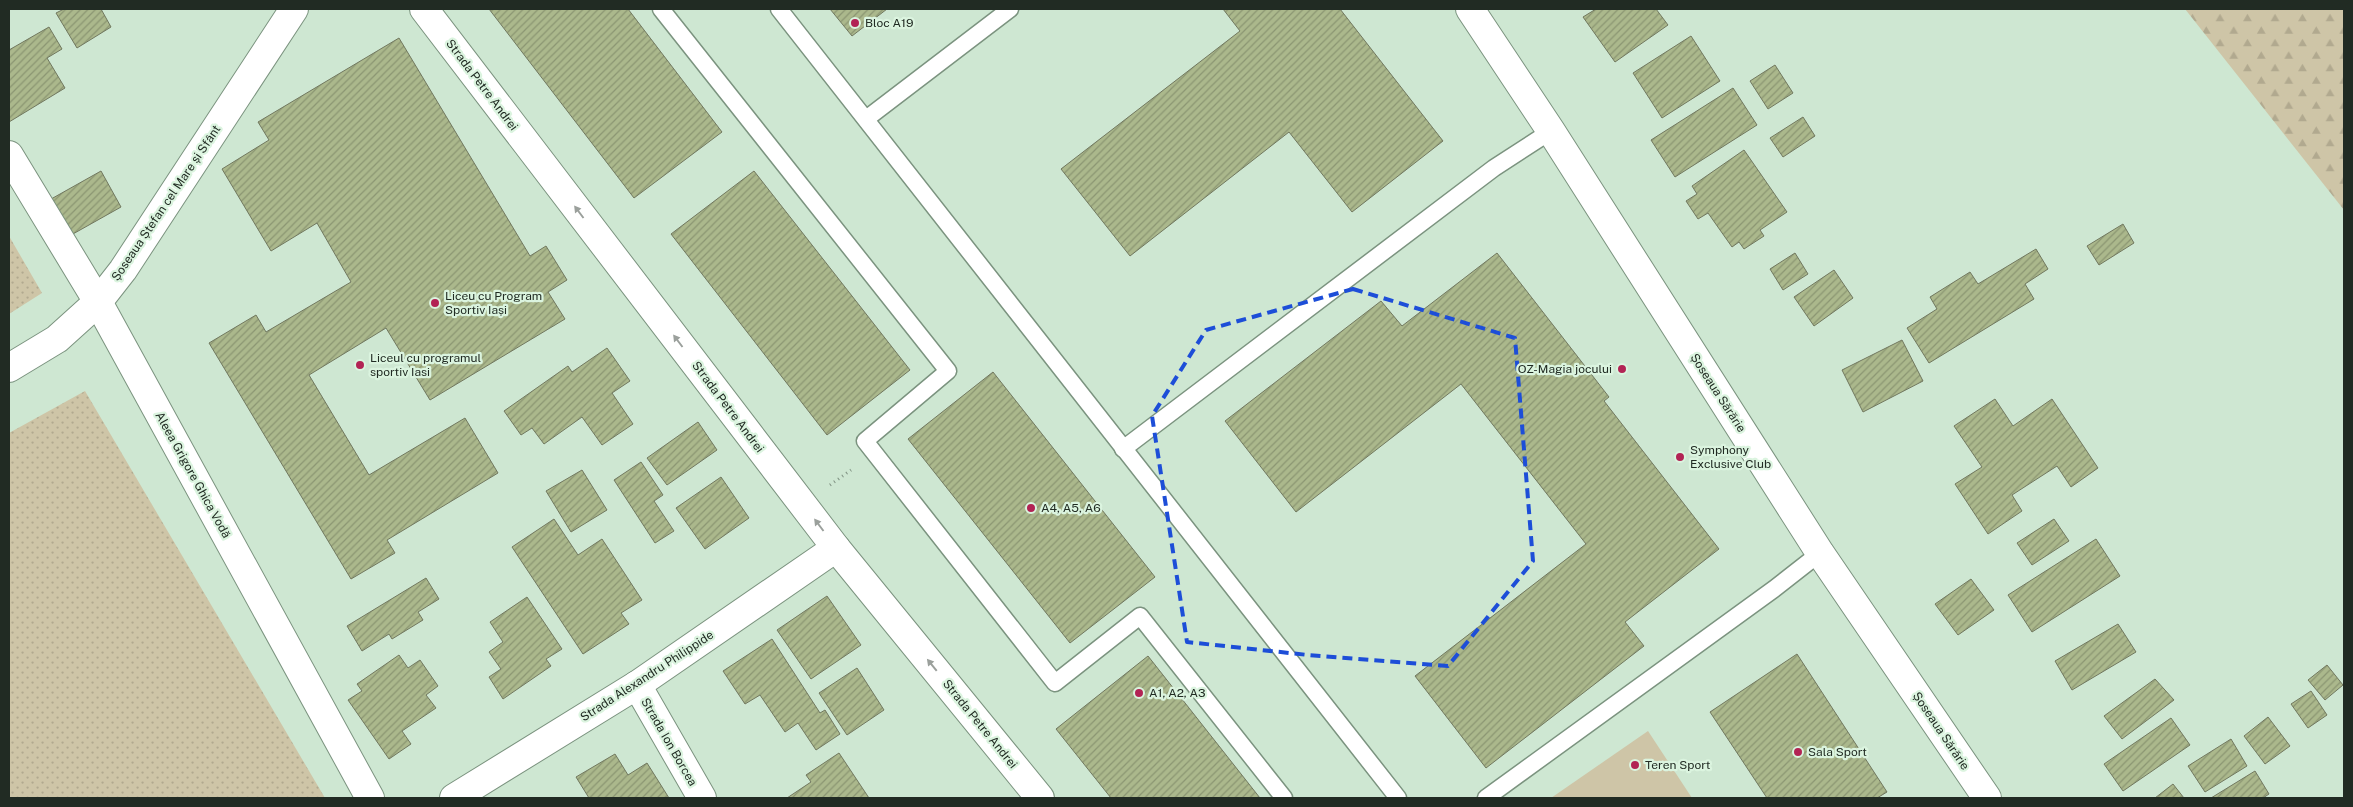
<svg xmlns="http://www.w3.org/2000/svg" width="2353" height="807" font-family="'Public Sans',sans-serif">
<defs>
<pattern id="forest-firs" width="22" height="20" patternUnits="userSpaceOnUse" patternTransform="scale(1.25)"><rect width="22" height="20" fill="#cec5a7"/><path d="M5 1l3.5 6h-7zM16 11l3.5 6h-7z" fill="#b1a98f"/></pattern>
<pattern id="park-dots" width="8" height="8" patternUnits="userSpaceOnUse" patternTransform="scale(1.25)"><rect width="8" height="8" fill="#cec5a7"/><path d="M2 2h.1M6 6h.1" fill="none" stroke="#b1a98f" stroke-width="1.8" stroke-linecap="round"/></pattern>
<pattern id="building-hatch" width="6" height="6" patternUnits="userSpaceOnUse" patternTransform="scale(1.25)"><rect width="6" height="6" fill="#abb88c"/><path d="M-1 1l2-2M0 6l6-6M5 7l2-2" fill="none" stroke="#8b9672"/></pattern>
</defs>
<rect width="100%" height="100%" fill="#cee7d2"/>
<polygon fill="#cec5a7" points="1648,731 1692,798 1551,798"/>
<polygon fill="url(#forest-firs)" points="2185,9 2344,9 2344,210"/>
<g fill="url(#park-dots)">
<polygon points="9,236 42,293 9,314"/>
<polygon points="85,391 325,798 9,798 9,433"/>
</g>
<g fill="url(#building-hatch)" stroke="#71785f">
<polygon points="64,9 101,9 111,27 77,48 56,13"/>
<polygon points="489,9 628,9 722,132 634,198"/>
<polygon points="830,9 887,9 852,36"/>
<polygon points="1223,9 1340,9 1443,141 1352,212 1289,132 1130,256 1061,169 1240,31"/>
<polygon points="1596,9 1656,9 1668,25 1615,62 1583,17"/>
<polygon points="49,27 62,49 47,58 65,88 9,122 9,50"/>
<polygon points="1691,36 1720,81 1662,118 1633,73"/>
<polygon points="399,38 530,256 546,246 567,280 548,292 565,319 430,400 386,328 309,375 369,475 465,418 498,473 387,540 395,553 351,579 209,343 256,315 266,332 351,282 317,223 271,251 222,169 269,140 258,122"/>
<polygon points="1775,65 1793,93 1768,109 1750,81"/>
<polygon points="1733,88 1757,125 1675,177 1651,140"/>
<polygon points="1803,117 1815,136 1783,157 1770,138"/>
<polygon points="1744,150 1787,212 1760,230 1764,236 1744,249 1739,242 1732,247 1708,213 1698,219 1686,201 1697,194 1692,186"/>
<polygon points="101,171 121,207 64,239 44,203"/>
<polygon points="754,171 910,370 827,435 671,234"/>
<polygon points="2123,224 2134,243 2099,265 2087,246"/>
<polygon points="2036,249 2048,269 2025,284 2034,299 1929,363 1907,328 1937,309 1930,297 1970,272 1978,284"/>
<polygon points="1497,253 1609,397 1604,401 1719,549 1625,622 1644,646 1486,768 1415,676 1586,544 1461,384 1296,512 1225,421 1381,301 1402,326"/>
<polygon points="1795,253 1808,274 1783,290 1770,269"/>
<polygon points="1834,270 1853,298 1814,326 1794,297"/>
<polygon points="1902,340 1923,381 1863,412 1842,370"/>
<polygon points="607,348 630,381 612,393 633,424 602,445 582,417 544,444 532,428 521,435 504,411 568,366 572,372"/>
<polygon points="993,372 1155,577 1070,643 908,439"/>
<polygon points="1995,399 2013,426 2052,399 2098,468 2071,487 2057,466 2012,495 2022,511 1988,534 1955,484 1982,467 1954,426"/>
<polygon points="698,422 717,450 667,485 647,458"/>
<polygon points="641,462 663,495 654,501 674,531 655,543 614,480"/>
<polygon points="582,470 607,510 571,532 546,491"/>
<polygon points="721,477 749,518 705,549 676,508"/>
<polygon points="554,519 578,555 602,539 642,600 621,613 629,624 583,654 512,547"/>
<polygon points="2054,519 2069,541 2032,565 2017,543"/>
<polygon points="2096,539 2120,576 2032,632 2008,595"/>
<polygon points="426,578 439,599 418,612 423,620 392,639 389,634 362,651 347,626"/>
<polygon points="1971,579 1994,610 1958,635 1935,604"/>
<polygon points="827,596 861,645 811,679 777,630"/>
<polygon points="527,597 562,649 546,659 551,666 503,699 489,677 501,669 489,652 503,642 490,622"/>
<polygon points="2118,624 2136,652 2072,690 2055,661"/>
<polygon points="772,639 820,713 825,710 840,734 816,750 798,723 785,732 760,695 745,704 723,671"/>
<polygon points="1797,654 1887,792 1877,798 1767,798 1710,712"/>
<polygon points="399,655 408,668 420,660 438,686 426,695 436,708 402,731 411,744 389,759 348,700 362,691 357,684"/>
<polygon points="1148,656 1260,798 1111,798 1056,729"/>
<polygon points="2327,665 2343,685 2325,700 2308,680"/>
<polygon points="857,668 884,710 847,735 819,693"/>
<polygon points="2155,679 2174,700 2122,739 2104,716"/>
<polygon points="2311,691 2327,715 2308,728 2291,704"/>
<polygon points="2268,717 2290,746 2265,764 2244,736"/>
<polygon points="2171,718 2190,745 2123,791 2104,764"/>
<polygon points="2231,739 2247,766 2205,792 2188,766"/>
<polygon points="839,753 869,798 787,798 811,782 806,775"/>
<polygon points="615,754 628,775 647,763 669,798 589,798 576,777"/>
<polygon points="2255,771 2269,794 2263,798 2211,798"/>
<polygon points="2173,784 2184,798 2155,798"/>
</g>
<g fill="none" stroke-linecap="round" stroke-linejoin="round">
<defs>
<g id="service">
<polyline points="661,9 948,371 865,441 1055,683 1140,616 1284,798"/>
<polyline points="779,9 1398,798"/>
<polyline points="866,119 1010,9"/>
<polyline points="1123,449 1494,168 1551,131"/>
<polyline points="1486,798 1774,589 1820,553"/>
</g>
<g id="minor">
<polyline points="424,9 836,548 1040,798"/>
<polyline points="9,155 98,302 370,798"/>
<polyline points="637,685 702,798"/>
<polyline points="454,798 637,685 836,548"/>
</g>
<g id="tertiary">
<polyline points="1470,9 1551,131 1820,553 1987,798"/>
<polyline points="9,368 57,339 98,302 123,270 294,9"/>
</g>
</defs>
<use href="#service" stroke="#7b937f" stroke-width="19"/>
<use href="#minor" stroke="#7b937f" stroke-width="30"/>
<use href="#tertiary" stroke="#7b937f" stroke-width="30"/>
<polyline stroke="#7e9081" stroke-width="3" stroke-dasharray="1 4" stroke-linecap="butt" points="830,485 851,470"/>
<use href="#service" stroke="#fff" stroke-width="16"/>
<use href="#minor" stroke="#fff" stroke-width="28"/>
<use href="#tertiary" stroke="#fff" stroke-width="28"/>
</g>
<defs><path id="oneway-solid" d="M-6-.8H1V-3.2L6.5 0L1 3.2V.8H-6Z" transform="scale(1.25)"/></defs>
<g fill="#9ba09c">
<use href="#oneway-solid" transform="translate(579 212) rotate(-127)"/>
<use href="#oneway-solid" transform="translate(678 341) rotate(-127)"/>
<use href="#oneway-solid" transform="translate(819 525) rotate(-127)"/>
<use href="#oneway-solid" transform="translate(932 665) rotate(-129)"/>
</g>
<path fill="none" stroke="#1d4ed8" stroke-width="4" stroke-dasharray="10 6" stroke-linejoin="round" d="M1353 289 1515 338 1533 561 1448 666 1308 655 1187 642 1152 416 1206 330Z"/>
<g fill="#b22354" stroke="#dbf4df" stroke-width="2">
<circle cx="855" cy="23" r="5"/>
<circle cx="435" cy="303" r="5"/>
<circle cx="360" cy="365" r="5"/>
<circle cx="1622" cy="369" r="5"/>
<circle cx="1680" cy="457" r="5"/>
<circle cx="1031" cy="508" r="5"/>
<circle cx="1139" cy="693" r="5"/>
<circle cx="1798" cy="752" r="5"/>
<circle cx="1635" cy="765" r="5"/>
</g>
<g text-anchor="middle" stroke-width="4.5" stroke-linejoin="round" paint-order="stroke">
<g font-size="12" fill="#212b23" stroke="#dbf4df" text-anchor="start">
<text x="865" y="27">Bloc A19</text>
<text x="445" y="300">Liceu cu Program<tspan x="445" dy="14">Sportiv Iași</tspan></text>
<text x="370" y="362">Liceul cu programul<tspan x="370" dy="14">sportiv Iasi</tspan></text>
<text x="1612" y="373" text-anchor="end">OZ-Magia jocului</text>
<text x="1690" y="454">Symphony<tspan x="1690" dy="14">Exclusive Club</tspan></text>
<text x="1041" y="512">A4, A5, A6</text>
<text x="1149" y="697">A1, A2, A3</text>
<text x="1808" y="756">Sala Sport</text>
<text x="1645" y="769">Teren Sport</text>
</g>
<g font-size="12" fill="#212b23" stroke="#dbf4df">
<text transform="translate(482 85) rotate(53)" y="4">Strada Petre Andrei</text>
<text transform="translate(166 203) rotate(-56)" y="4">Șoseaua Ștefan cel Mare și Sfânt</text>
<text transform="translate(1718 393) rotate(57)" y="4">Șoseaua Sărărie</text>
<text transform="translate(728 407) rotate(53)" y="4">Strada Petre Andrei</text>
<text transform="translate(193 475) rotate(61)" y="4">Aleea Grigore Ghica Vodă</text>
<text transform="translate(647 676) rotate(-33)" y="4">Strada Alexandru Philippide</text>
<text transform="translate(980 724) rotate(51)" y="4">Strada Petre Andrei</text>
<text transform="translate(1941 731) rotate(56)" y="4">Șoseaua Sărărie</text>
<text transform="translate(669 742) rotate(60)" y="4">Strada Ion Borcea</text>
</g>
</g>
<rect width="2353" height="807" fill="none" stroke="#212b23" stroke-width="20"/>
</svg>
